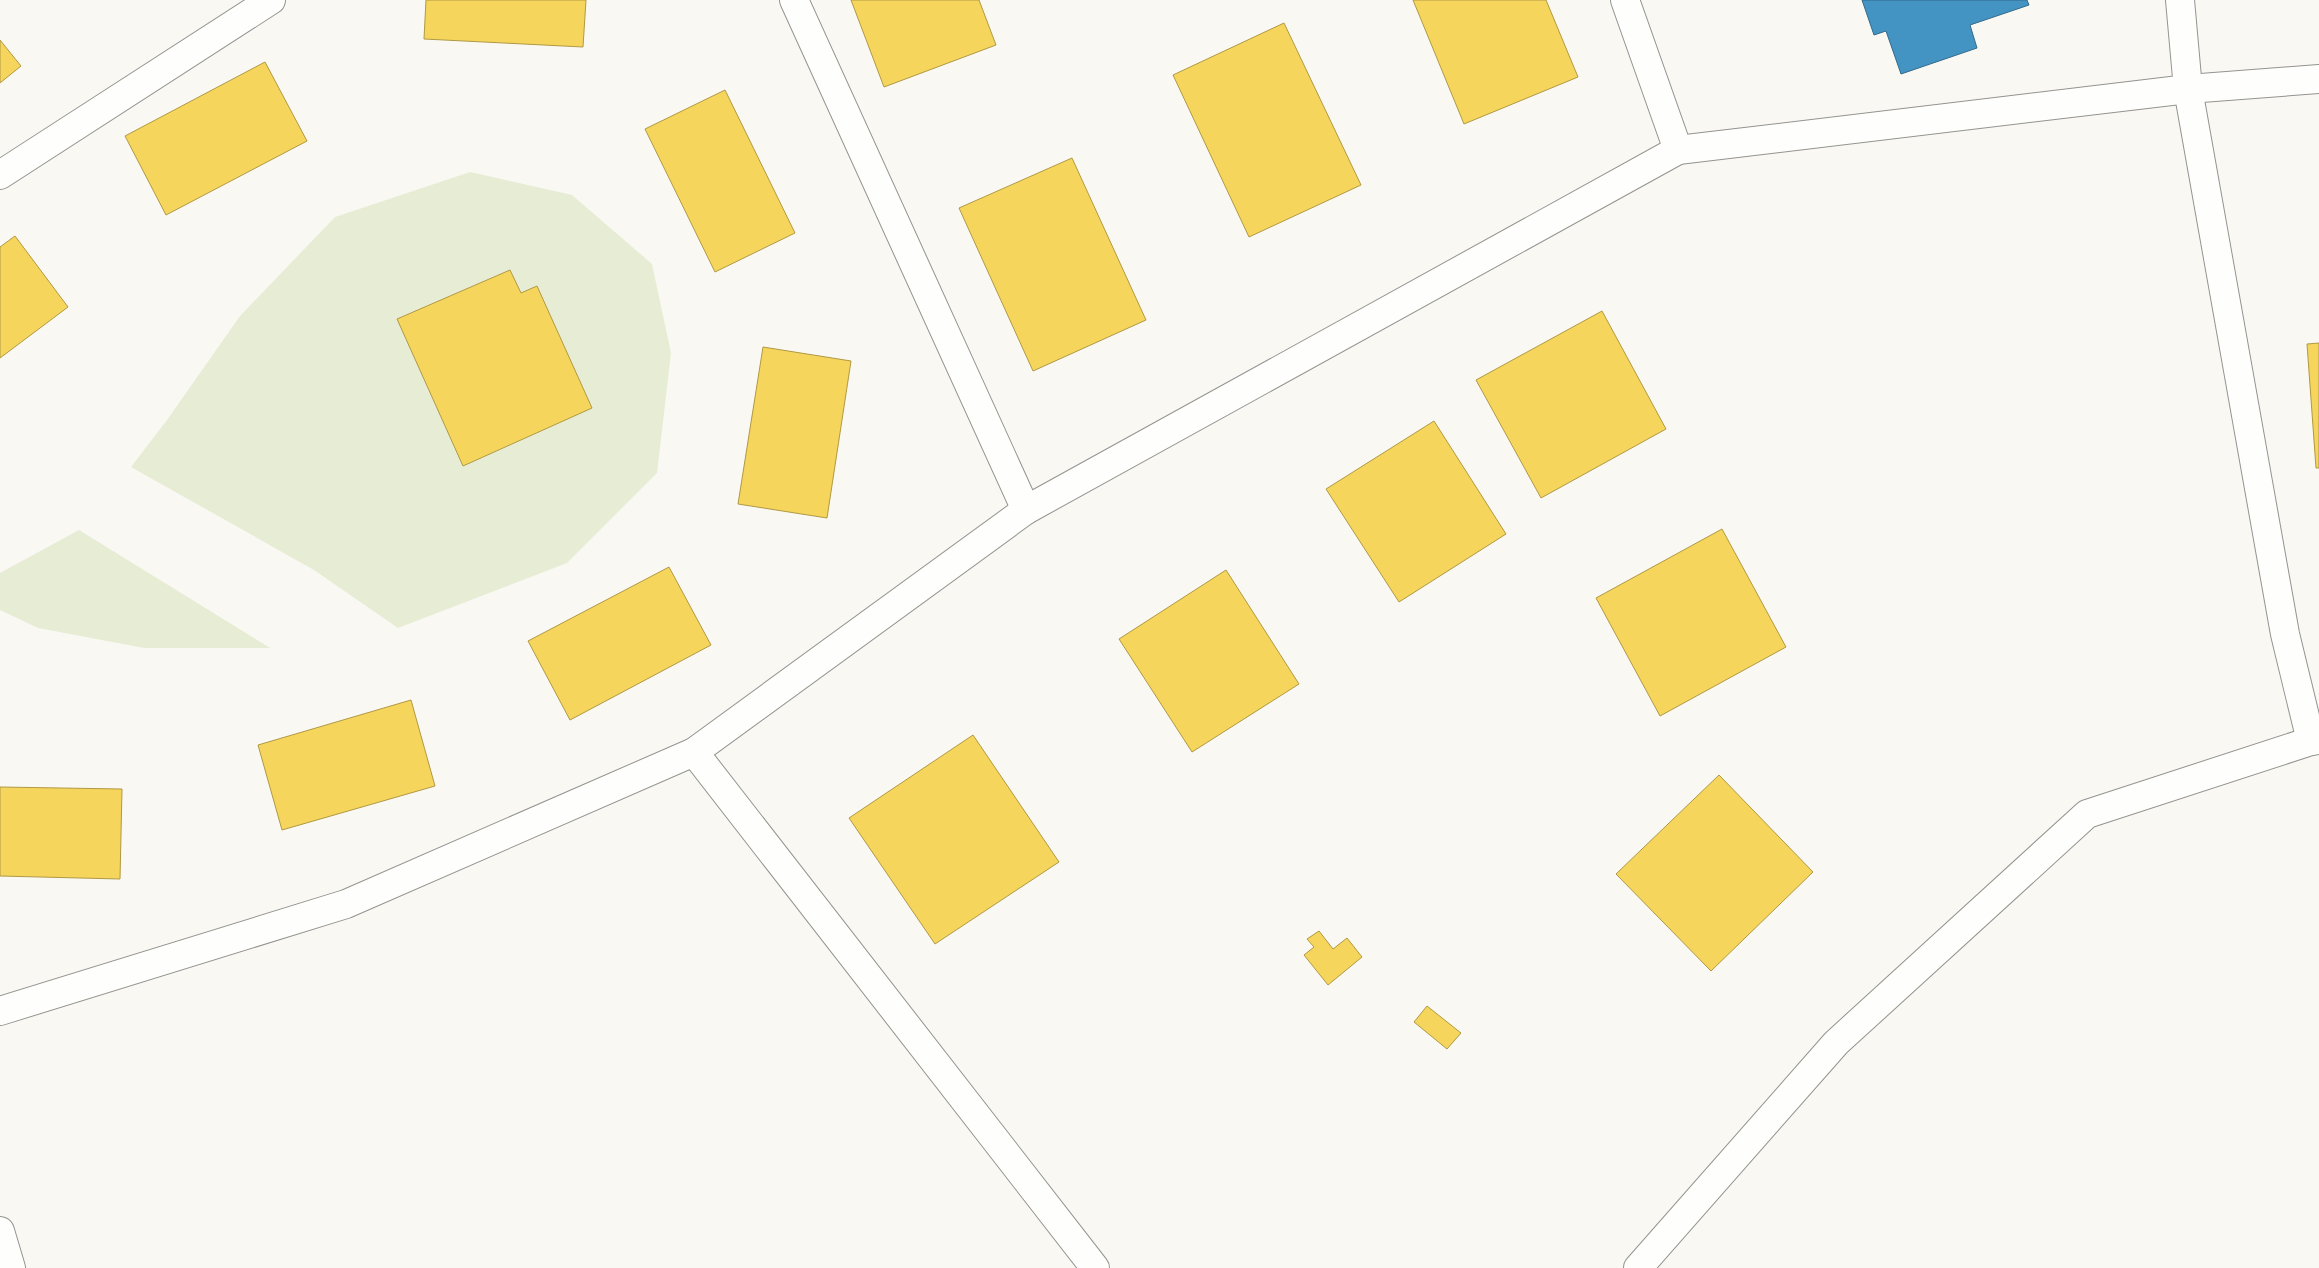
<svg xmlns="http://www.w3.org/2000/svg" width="2319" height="1268" font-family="'Crimson Pro',serif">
<rect width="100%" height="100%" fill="#faf8f2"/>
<g fill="#e6edd4">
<polygon points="470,172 572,195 652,264 671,353 657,473 567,563 398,628 314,570 131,467 167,420 240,316 335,217"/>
<polygon points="79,530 270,648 144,648 38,628 0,610 0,573"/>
</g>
<g fill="#f6d55c" stroke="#b09944">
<polygon points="426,0 586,0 583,47 424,39"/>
<polygon points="851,0 979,0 996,45 884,87"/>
<polygon points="1413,0 1546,0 1578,77 1464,124"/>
<polygon points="1284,23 1361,185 1249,237 1173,75"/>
<polygon points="0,40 21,66 0,83"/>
<polygon points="265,62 307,141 166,215 125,136"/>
<polygon points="725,90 795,233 715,272 645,129"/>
<polygon points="1072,158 1146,320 1033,371 959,208"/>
<polygon points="15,236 68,307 0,358 0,247"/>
<polygon points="510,270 521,293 537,286 592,408 463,466 397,319"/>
<polygon points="1602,311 1666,429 1541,498 1476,380"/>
<polygon points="2319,343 2319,468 2316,468 2307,344"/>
<polygon points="763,347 851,361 827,518 738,504"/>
<polygon points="1434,421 1506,534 1399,602 1326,489"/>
<polygon points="1722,529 1786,647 1660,716 1596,598"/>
<polygon points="669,567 711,645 570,720 528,641"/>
<polygon points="1226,570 1299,684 1192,752 1119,639"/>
<polygon points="411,700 435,786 282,830 258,745"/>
<polygon points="973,735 1059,862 935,944 849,818"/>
<polygon points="1719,775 1813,872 1711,971 1616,874"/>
<polygon points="0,787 122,789 120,879 0,876"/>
<polygon points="1319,931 1333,949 1347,938 1362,957 1328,985 1304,955 1314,947 1307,939"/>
<polygon points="1427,1006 1461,1033 1447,1049 1414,1022"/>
</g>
<polygon fill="#4393c3" stroke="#336b8c" points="1862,0 2027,0 2029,5 1970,25 1977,48 1901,74 1886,31 1874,35"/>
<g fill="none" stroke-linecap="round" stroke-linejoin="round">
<defs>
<g id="minor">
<polyline points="794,0 1026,510 1678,150 1625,0"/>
<polyline points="2180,0 2188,89 2285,634 2311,741 2319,740"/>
<polyline points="1678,150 2188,89 2319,79"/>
<polyline points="0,175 271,0"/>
<polyline points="694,752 1095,1268"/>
<polyline points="0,1011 346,904 694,752 1026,510"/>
<polyline points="0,1231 11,1268"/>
<polyline points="1638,1268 1836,1043 2087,814 2311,741"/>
</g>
</defs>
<use href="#minor" stroke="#949390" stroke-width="30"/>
<use href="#minor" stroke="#fefefd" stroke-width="28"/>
</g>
</svg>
